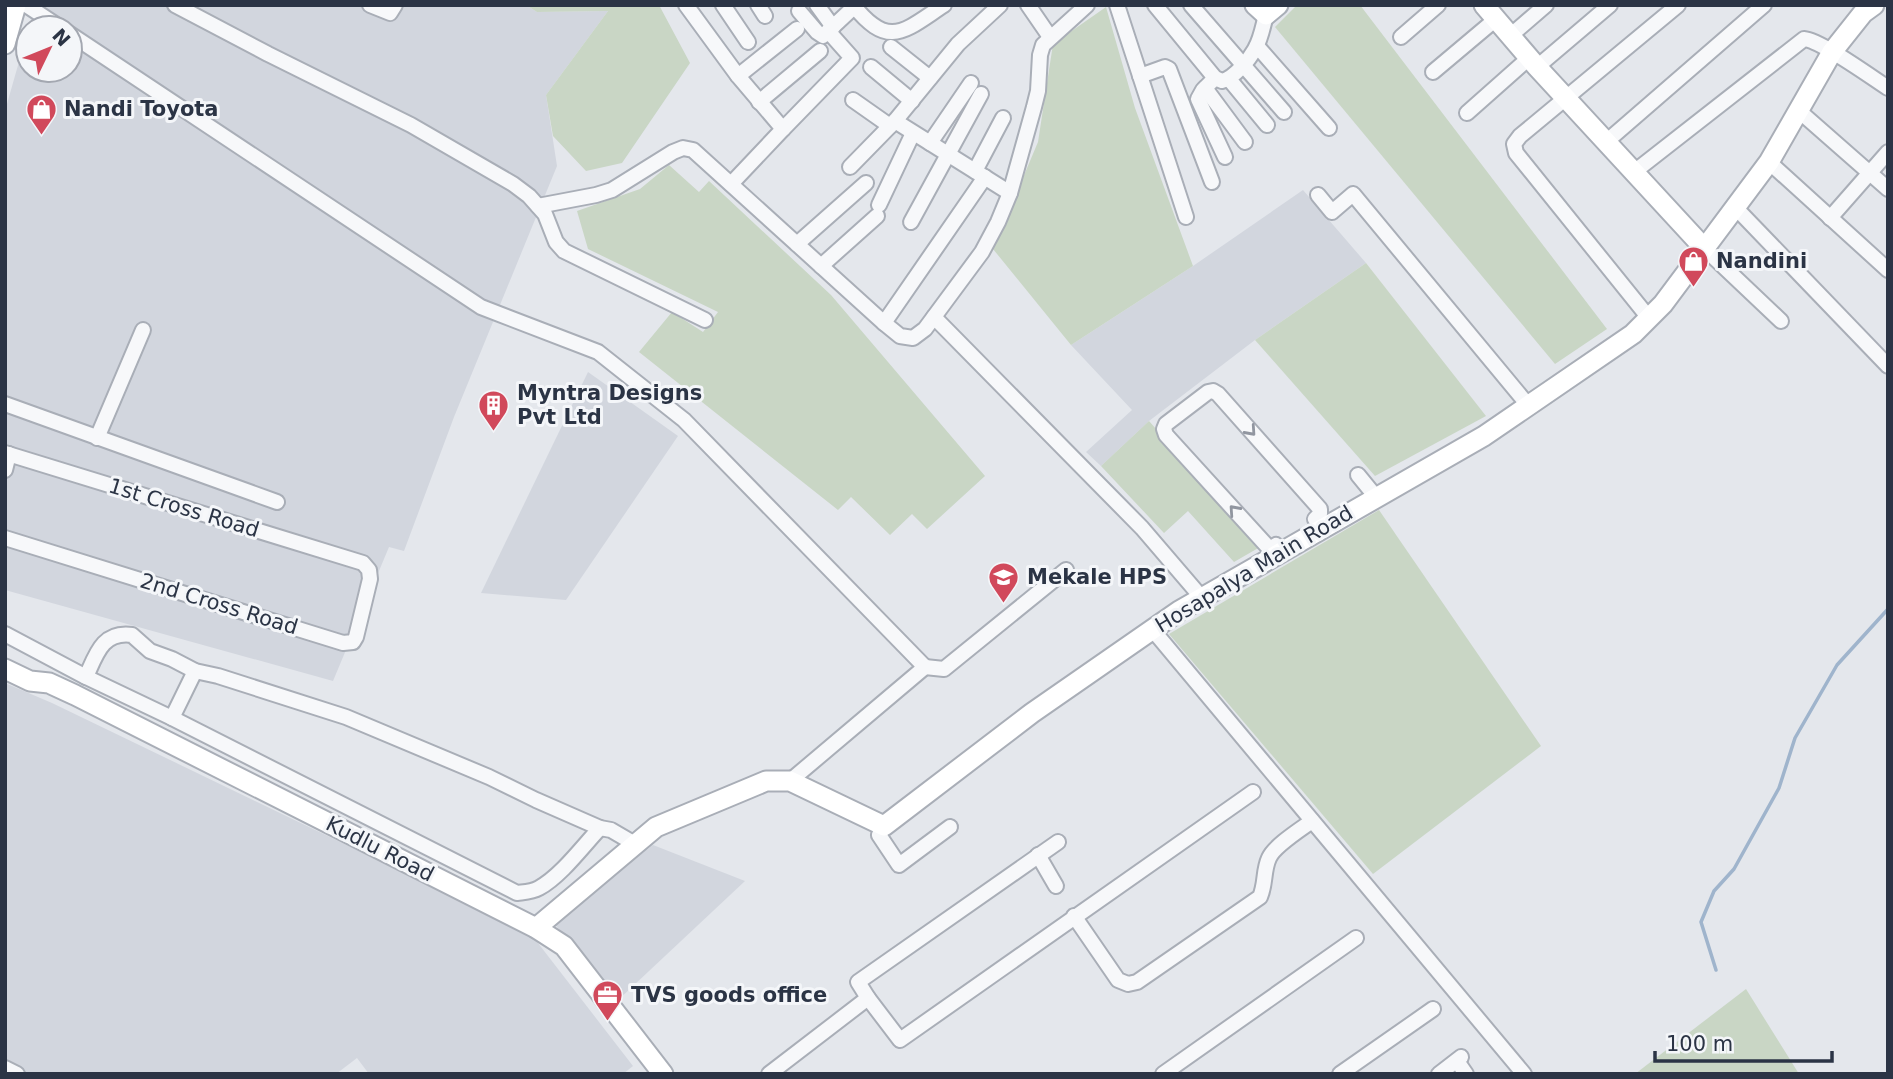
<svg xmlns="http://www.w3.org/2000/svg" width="1893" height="1079" font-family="'DejaVu Sans',sans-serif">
<rect width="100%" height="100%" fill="#e4e7ec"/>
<g fill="#d2d6de">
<polygon points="35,5 526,5 537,12 608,11 546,95 557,166 454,417 404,551 389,547 333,681 5,590 5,111 28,30 28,70 70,70 70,28 29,28"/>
<polygon points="1303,190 1366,263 1255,340 1149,421 1101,466 1086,452 1132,410 1071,345 1193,266"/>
<polygon points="588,372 678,436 566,600 481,593"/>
<polygon points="5,683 52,703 531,934 633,1066 623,1074 369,1074 357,1058 336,1074 5,1074"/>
<polygon points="653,845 745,881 617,1001 553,922"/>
</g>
<g fill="#c9d6c5">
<polygon points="526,5 659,5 690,63 622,163 586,171 553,136 546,95 608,11 537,12"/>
<polygon points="1297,5 1360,5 1607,329 1555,364 1275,27"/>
<polygon points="1106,7 1135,108 1193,266 1071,345 993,249 1038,142 1053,44"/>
<polygon points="669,165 699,192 709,181 831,295 985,476 927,529 912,514 890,535 851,497 838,510 639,352 672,312 703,332 718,312 588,249 577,211 640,189"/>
<polygon points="1366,263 1486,416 1375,476 1255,340"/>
<polygon points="1149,421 1260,547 1234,562 1188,511 1164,533 1101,466"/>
<polygon points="1379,510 1541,746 1373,874 1169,634"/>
<polygon points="1746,989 1799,1074 1635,1074 1648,1064"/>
</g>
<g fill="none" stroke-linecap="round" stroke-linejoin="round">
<polyline stroke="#9fb4cc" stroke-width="3.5" points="1716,970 1701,922 1714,891 1734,869 1779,788 1795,738 1837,665 1888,609"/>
<defs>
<g id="street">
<polyline points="26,5 61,28"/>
<polyline points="175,5 268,54 411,125 513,184 529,196 545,214 556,242 564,251 705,320"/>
<polyline points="370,5 390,13 395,5"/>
<polyline points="686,5 738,76 783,129 731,184"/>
<polyline points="723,5 748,42"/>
<polyline points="758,5 765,16"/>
<polyline points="817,5 833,27"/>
<path d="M853 5C889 50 904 31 944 5"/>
<polyline points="1028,5 1050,37"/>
<polyline points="1117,5 1186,217"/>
<path d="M1155 5 1215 78 1222 81C1234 78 1249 60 1255 49 1261 39 1263 26 1266 15"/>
<polyline points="1191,5 1284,112"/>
<polyline points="799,11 817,32 823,36 854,7"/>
<polyline points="70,34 481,307 598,352 684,420 925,667 790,781"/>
<polyline points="1510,36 1546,5"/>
<polyline points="1401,37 1438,5"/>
<polyline points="1257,46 1329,128"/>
<polyline points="891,47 930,78"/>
<polyline points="871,67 912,101"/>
<polyline points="1537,67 1610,5"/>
<polyline points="1433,72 1496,19"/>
<polyline points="738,76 797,29"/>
<polyline points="1140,76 1165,67 1169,69 1212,182"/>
<polyline points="1215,78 1203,90 1198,99 1225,157"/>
<polyline points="1229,79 1267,125"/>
<polyline points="1205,88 1245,142"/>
<polyline points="853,100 890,126"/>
<polyline points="759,102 820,51"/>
<polyline points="1798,110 1888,189"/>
<polyline points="1467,113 1529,58"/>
<polyline points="895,121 1010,193"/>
<polyline points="783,129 852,58 828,31"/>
<polyline points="1606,142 1764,5"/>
<polyline points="930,143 971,83"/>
<polyline points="1769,162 1888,270"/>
<polyline points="850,167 895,121 958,44 1000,5"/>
<polyline points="975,171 1003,118"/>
<path d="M1634 172 1804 39C1820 40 1871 77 1888 88"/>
<polyline points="1318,195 1332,212 1353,194 1528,405"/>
<polyline points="879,205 913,133"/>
<polyline points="538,206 596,195 612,190 673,152 683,148 693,150 884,323 900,336 913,338 925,329 982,252 998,222 1010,193 1034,107 1038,91 1040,55 1043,45 1087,5"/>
<polyline points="1734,206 1888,366"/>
<polyline points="1830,218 1888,152"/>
<polyline points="911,222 981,94"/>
<polyline points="797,244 866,183"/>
<polyline points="1704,248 1781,321"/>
<polyline points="821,266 877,216"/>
<polyline points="934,317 1142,528 1202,598"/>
<polyline points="1649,318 1516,153 1514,144 1520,136 1678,5"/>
<polyline points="884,323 985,177"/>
<polyline points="5,404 277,502"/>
<polyline points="97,438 143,330"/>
<polyline points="5,453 363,563 369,570 370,579 356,637 353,642 343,643 5,538"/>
<polyline points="5,470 9,454"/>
<polyline points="1358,475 1376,497"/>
<polyline points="1283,551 1276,545 1271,548 1267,546 1166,435 1164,429 1166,424 1208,392 1213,391 1218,394 1320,509 1320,514 1315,519 1322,529"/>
<polyline points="1152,629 1524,1074"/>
<path d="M5 634 86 677 172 718 517 893C525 892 532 892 539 888 561 876 583 846 600 828"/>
<polyline points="925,667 944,669 1066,570"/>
<path d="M86 677C96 655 102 631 132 635L150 651 172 659 195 671 218 676 346 717 489 777 536 800 600 828 611 830 635 844"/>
<polyline points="172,718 195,671"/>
<polyline points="884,826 879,835 899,865 950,827"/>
<polyline points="1038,855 1056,886"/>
<path d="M1074 916 1118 980 1128 984 1137 982 1260 897C1266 883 1263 871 1269 858 1274 846 1301 829 1312 821"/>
<polyline points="868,998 900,1040 1253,792"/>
<polyline points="1457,1061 1466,1074"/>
<polyline points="5,1068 17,1074"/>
<polyline points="769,1074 868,998 858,982 1058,842"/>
<polyline points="1163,1074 1356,938"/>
<polyline points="1340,1074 1433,1009"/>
<polyline points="1439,1074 1461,1057"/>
</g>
<g id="secondary">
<polyline points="1255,5 1266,15 1278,5"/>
<polyline points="1484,5 1537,67 1704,248"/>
<polyline points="5,44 16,5"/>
<polyline points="5,669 30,681 49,683 75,695 536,928 564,946 663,1074"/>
<polyline points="536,928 656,827 766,781 790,781 884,826 1032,713 1179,611 1484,436 1633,334 1663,304 1769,162 1832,52 1863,13 1874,5"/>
</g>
</defs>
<use href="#street" stroke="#a9aeb7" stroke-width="18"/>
<use href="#secondary" stroke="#a9aeb7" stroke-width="23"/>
<use href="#street" stroke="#f7f8fa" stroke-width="14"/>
<use href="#secondary" stroke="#fff" stroke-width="19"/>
</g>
<defs><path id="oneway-chevron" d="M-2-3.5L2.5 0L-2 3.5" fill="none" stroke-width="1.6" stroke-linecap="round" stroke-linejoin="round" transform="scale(1.75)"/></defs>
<g stroke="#9196a0">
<use href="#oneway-chevron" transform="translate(1251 431) rotate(48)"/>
<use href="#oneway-chevron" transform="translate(1234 510) rotate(-132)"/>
</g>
<defs>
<symbol id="shop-pin" viewBox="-11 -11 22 30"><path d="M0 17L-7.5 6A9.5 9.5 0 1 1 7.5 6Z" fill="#d1495b" stroke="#f4f6f9"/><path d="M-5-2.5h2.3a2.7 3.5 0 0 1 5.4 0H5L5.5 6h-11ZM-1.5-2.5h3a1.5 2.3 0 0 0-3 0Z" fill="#fff"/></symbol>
<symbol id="building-pin" viewBox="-11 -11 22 30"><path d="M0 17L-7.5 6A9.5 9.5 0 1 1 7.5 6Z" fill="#d1495b" stroke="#f4f6f9"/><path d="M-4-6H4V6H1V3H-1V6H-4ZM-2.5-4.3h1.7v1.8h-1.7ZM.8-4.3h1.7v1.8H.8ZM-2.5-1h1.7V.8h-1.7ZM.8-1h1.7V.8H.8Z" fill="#fff"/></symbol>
<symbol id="school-pin" viewBox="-11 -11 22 30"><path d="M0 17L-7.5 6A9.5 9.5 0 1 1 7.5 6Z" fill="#d1495b" stroke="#f4f6f9"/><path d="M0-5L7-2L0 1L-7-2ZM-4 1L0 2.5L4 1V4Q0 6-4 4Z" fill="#fff"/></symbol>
<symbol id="office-pin" viewBox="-11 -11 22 30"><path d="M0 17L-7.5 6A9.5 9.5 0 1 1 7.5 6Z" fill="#d1495b" stroke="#f4f6f9"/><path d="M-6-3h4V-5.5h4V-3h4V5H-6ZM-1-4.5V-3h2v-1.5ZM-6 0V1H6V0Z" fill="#fff"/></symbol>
</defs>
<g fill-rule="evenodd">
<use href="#shop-pin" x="24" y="92" width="35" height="47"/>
<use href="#shop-pin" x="1676" y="244" width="35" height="47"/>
<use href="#building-pin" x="476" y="388" width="35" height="47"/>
<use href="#school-pin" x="986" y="560" width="35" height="47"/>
<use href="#office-pin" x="590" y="978" width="35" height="47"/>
</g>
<g text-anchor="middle" stroke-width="6" stroke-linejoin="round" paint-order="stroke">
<g font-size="21" font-weight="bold" fill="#2b3445" stroke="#f4f6f9" text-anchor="start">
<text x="64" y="116">Nandi Toyota</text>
<text x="1716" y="268">Nandini</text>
<text x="517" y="400">Myntra Designs<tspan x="517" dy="24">Pvt Ltd</tspan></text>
<text x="1027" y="584">Mekale HPS</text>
<text x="631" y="1002">TVS goods office</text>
</g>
<g font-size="21" fill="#2b3445" stroke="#f4f6f9">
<text transform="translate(184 508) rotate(17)" y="7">1st Cross Road</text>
<text transform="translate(1254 569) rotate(-31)" y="7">Hosapalya Main Road</text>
<text transform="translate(219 604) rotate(17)" y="7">2nd Cross Road</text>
<text transform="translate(380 849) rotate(27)" y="7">Kudlu Road</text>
</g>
</g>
<rect width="1893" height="1079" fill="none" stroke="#2b3445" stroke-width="14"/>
<g transform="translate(49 49) rotate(47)"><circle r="33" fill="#f4f6f9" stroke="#a4a8b1" stroke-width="2"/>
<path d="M0-5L12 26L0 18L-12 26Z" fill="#d1495b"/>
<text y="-10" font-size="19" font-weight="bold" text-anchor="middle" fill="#2b3445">N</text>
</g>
<path d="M1655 1051v10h177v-10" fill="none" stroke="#2b3445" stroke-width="3.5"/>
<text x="1666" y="1051" font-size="21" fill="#2b3445" stroke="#f4f6f9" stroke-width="5" paint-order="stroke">100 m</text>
</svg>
